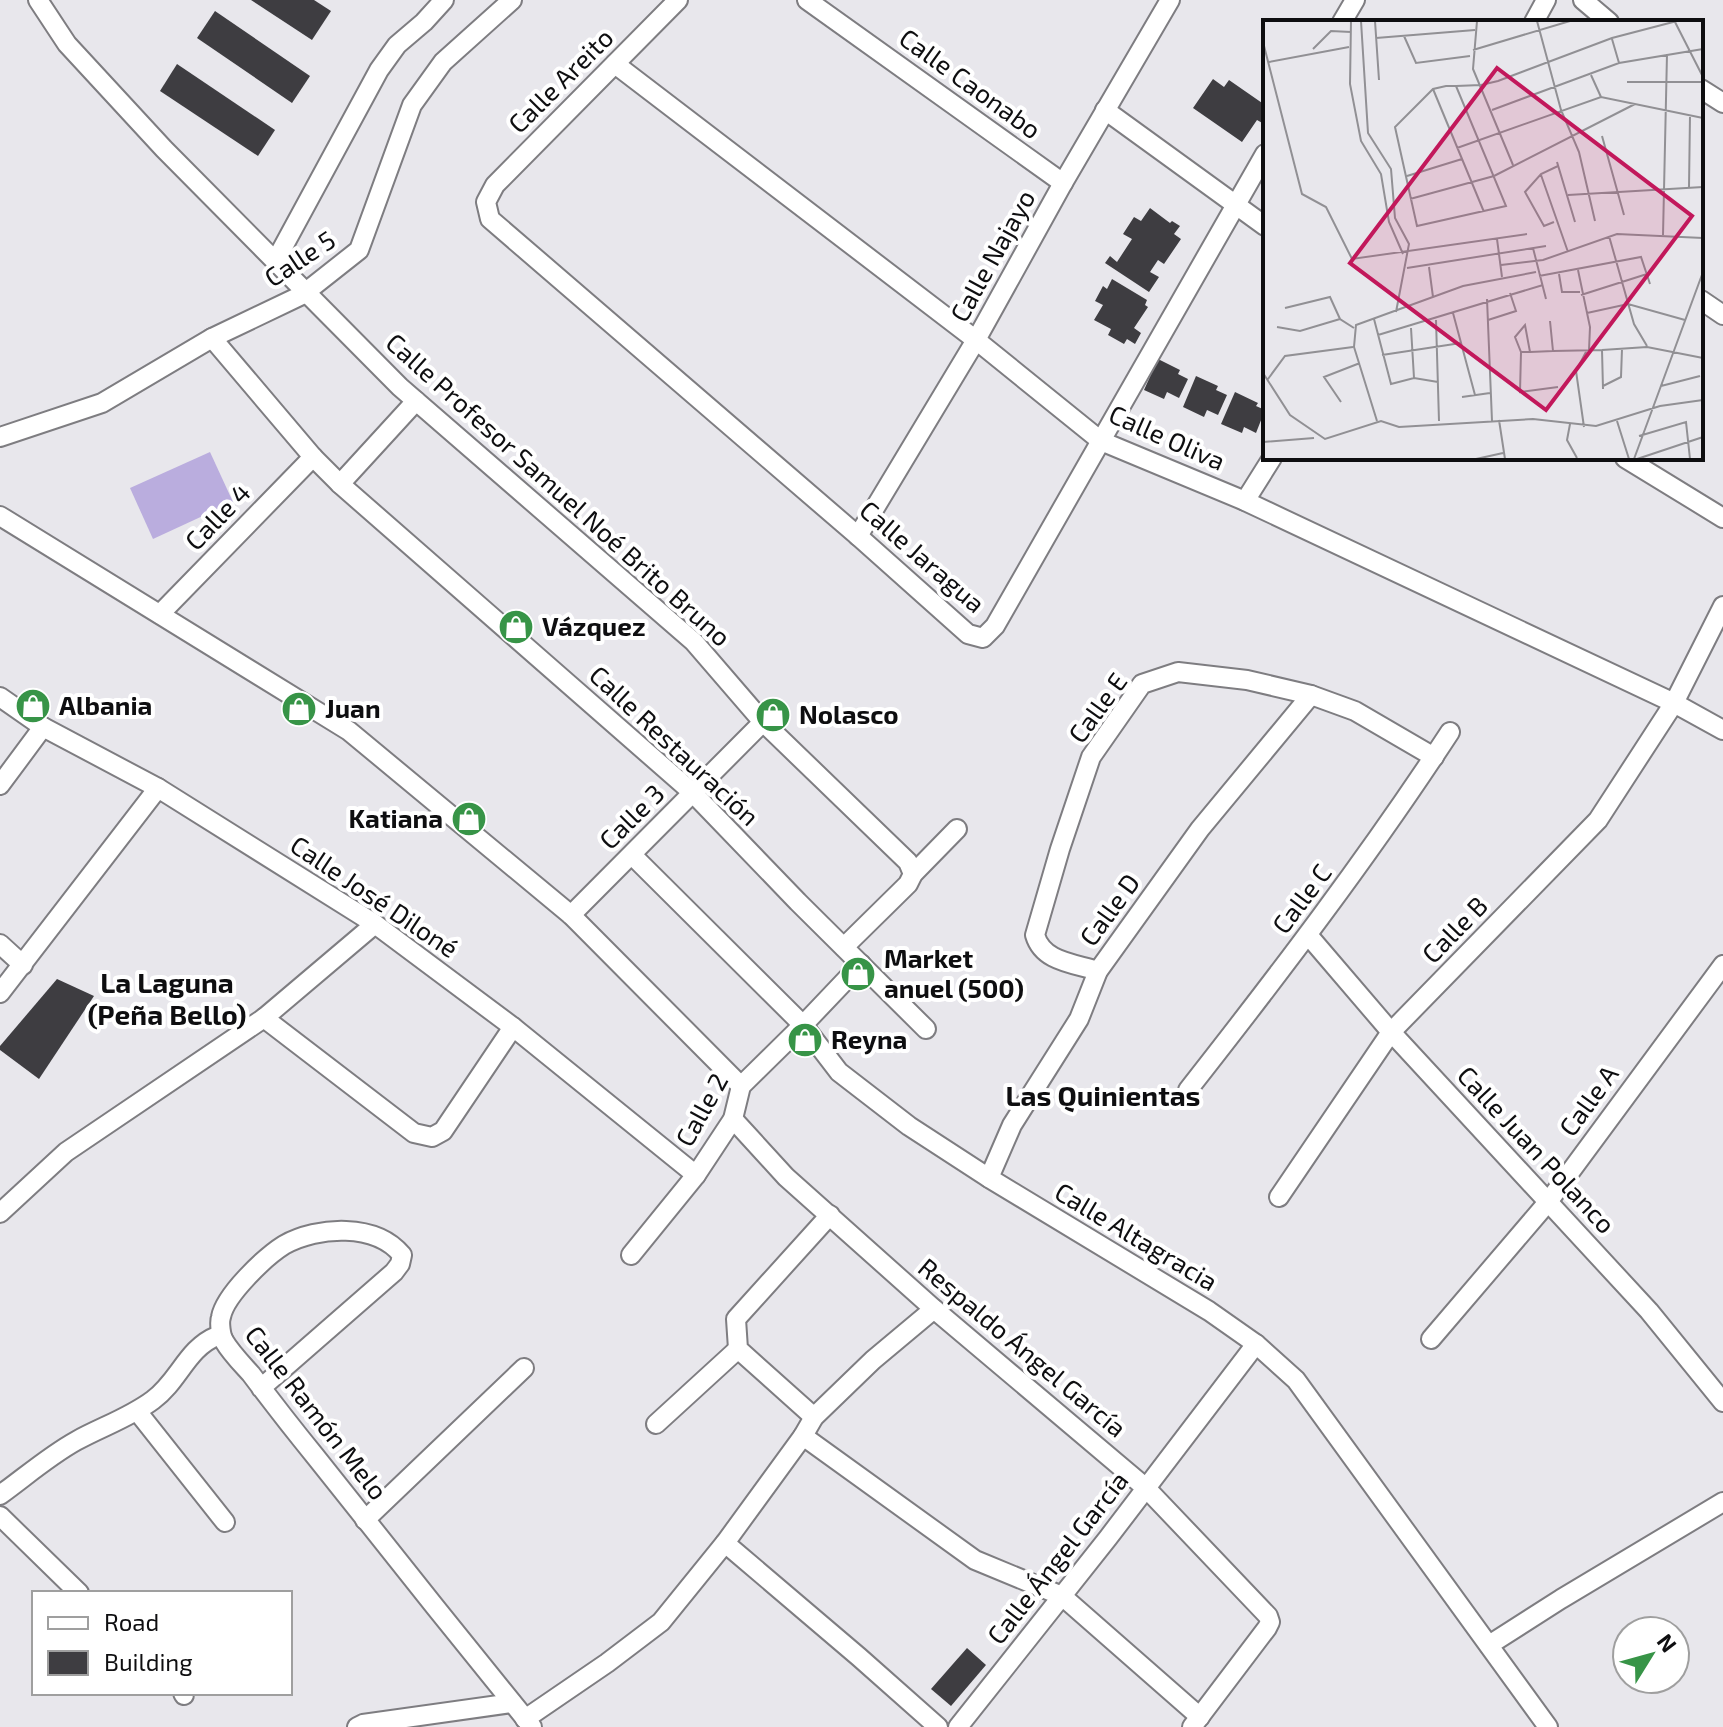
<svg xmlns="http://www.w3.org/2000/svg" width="1723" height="1727" font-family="'Exo 2',sans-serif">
<rect width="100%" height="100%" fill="#e8e7ec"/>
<polygon fill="#baadde" points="210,452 233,502 153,539 130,488"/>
<g fill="#3e3d41">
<polygon points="251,0 314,0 331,11 312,40"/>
<polygon points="215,11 310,76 292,103 197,38"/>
<polygon points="177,64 275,130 258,156 160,91"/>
<polygon points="1213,79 1224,87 1229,80 1265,105 1265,122 1264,124 1257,120 1242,142 1193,108"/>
<polygon points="1150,208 1170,223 1172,221 1180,226 1174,234 1181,239 1164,264 1158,260 1150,272 1159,277 1149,292 1105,263 1110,256 1117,262 1132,239 1123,234 1134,217 1141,221"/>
<polygon points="1112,279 1147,300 1145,305 1148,307 1134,328 1141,333 1135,344 1127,339 1124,344 1108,335 1111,329 1094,320 1103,305 1095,301 1103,286 1107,289"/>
<polygon points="1158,359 1180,370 1178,374 1188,379 1179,398 1167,392 1164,399 1144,390"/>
<polygon points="1196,376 1218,386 1216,390 1227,395 1218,415 1207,410 1204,417 1183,407"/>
<polygon points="1235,392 1258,403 1256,406 1265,410 1256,433 1244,427 1242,433 1221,424"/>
<polygon points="57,979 94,996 39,1079 0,1050 0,1046"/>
<polygon points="967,1648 986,1665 951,1706 931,1689"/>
</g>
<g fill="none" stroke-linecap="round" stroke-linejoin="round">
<defs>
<g id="minor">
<polyline points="38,0 67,44 164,149 400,387 694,642 763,722 908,862 913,874"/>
<polyline points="678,0 495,185 486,202 490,219 858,536 968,634 983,638 995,626 1265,154"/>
<polyline points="807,0 1063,183"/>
<polyline points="1583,0 1609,22"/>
<polyline points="1342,22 1355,0"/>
<polyline points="1534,22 1546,0"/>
<polyline points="615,64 976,340 1101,441 1245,501 1674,703 1723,730"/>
<polyline points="1701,89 1723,103"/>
<polyline points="1105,110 1265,226"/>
<polyline points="276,260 379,70 397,45 424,22 444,0"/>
<polyline points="1701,300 1723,315"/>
<polyline points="212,338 313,457 340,484 693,793 798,902 926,1029"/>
<polyline points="0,437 102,403 212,338 302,295 359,250 412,105 443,62 512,0"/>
<polyline points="1625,458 1723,518"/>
<polyline points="340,484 416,401"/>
<polyline points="1245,501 1272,458"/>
<polyline points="0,516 349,731 571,915 741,1086"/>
<polyline points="858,536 976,340 1063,183 1170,0"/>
<polyline points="160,614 313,457"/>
<polyline points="0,697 43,727 158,788 375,924 513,1027 696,1175"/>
<polyline points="0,785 43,727"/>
<polyline points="632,855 803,1025 839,1072 909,1126 989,1178 1209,1311 1256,1344 1296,1380 1548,1727"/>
<polyline points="571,915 763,722"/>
<polyline points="1308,935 1391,1032 1649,1311 1723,1402"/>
<polyline points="0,944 23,965"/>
<polyline points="844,947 908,884 913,874 957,829"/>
<path d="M1098 971C1073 963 1043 962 1035 935L1060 849 1091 757 1142 684 1178 672 1247 680 1311 695 1355 711 1434 757"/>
<polyline points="0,993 158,788"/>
<polyline points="264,1018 414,1133 432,1137 443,1131 513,1027"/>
<path d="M1188 1090C1279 974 1369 856 1450 732"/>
<polyline points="733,1119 786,1177 934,1309 1146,1488 1268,1616 1270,1622 1267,1628 1192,1727"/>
<polyline points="989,1178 1012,1125 1079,1019 1098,971 1200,829 1311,695"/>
<polyline points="1279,1197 1391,1032 1598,820 1674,703 1723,606"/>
<polyline points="0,1213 66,1152 264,1018 375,924"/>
<polyline points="631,1255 696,1175 733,1119 741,1086 803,1025 861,964"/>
<polyline points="1431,1339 1548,1202 1723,965"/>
<path d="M261 1388 394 1272 400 1264 402 1255C376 1223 318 1226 284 1245 265 1257 225 1295 221 1317 219 1323 221 1336 224 1341 231 1353 242 1364 251 1374 272 1402 293 1429 315 1456 387 1547 459 1637 532 1727"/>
<polyline points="137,1411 225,1522"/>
<polyline points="814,1417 738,1349 736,1319 830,1215"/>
<polyline points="656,1424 738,1349"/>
<polyline points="803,1436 975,1560 1062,1596 1200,1717"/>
<path d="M0 1495C25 1477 49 1456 76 1441 101 1427 129 1418 153 1400 179 1381 187 1348 217 1336L223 1339"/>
<polyline points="0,1516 79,1593"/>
<polyline points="365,1520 524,1368"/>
<polyline points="725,1543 859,1657 938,1727"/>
<polyline points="1489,1645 1561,1599 1723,1502"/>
<polyline points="183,1693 184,1695"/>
<polyline points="525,1719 607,1663 661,1622 725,1543 803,1436 814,1417 873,1360 934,1309"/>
<polyline points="357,1727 363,1724 512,1703"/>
<polyline points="958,1727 1108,1538 1256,1344"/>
</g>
</defs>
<use href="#minor" stroke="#7e7d81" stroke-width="22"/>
<use href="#minor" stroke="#fff" stroke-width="18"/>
</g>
<defs>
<symbol id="shop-disc" viewBox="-11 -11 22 22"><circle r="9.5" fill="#379447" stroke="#fff"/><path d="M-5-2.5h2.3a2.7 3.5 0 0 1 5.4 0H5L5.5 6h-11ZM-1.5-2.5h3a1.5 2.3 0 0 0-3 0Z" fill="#fff"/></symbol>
</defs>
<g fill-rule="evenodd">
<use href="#shop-disc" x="496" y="607" width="40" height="40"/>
<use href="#shop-disc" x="13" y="686" width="40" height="40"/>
<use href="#shop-disc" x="279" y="689" width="40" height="40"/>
<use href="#shop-disc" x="753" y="695" width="40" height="40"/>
<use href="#shop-disc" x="449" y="799" width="40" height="40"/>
<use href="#shop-disc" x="838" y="954" width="40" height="40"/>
<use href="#shop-disc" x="785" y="1020" width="40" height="40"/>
</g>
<g text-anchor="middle" stroke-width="8" stroke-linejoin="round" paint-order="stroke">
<g font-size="26" fill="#0e0e10" stroke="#fff">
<text transform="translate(561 81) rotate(-45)" y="9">Calle Areito</text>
<text transform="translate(970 84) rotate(36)" y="9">Calle Caonabo</text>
<text transform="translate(993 256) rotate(-61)" y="9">Calle Najayo</text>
<text transform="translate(300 259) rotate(-34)" y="9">Calle 5</text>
<text transform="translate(1167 438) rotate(24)" y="9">Calle Oliva</text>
<text transform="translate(558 490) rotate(42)" y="9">Calle Profesor Samuel Noé Brito Bruno</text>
<text transform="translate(218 517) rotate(-46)" y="9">Calle 4</text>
<text transform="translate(922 557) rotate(41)" y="9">Calle Jaragua</text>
<text transform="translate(1098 708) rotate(-54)" y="9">Calle E</text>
<text transform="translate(674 746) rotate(43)" y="9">Calle Restauración</text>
<text transform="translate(632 817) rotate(-45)" y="9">Calle 3</text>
<text transform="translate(374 897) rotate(34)" y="9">Calle José Diloné</text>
<text transform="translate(1302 899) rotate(-53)" y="9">Calle C</text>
<text transform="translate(1110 910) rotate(-54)" y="9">Calle D</text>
<text transform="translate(1455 930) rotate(-46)" y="9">Calle B</text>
<text transform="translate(1589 1101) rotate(-54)" y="9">Calle A</text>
<text transform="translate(702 1110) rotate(-61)" y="9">Calle 2</text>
<text transform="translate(1536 1150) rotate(47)" y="9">Calle Juan Polanco</text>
<text transform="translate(1136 1237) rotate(31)" y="9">Calle Altagracia</text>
<text transform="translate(1022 1348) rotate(40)" y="9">Respaldo Ángel García</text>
<text transform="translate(316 1413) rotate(52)" y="9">Calle Ramón Melo</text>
<text transform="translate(1058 1558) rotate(-52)" y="9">Calle Ángel García</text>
</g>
<g font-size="26" font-weight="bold" fill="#0e0e10" stroke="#fff" text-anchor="start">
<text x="542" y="636">Vázquez</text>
<text x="59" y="715">Albania</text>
<text x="325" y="718">Juan</text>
<text x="799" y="724">Nolasco</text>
<text x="443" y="828" text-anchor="end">Katiana</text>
<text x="884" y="968">Market<tspan x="884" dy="30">anuel (500)</tspan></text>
<text x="831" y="1049">Reyna</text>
</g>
<g font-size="28" font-weight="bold" fill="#0e0e10" stroke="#fff">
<text x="167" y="993">La Laguna<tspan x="167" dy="32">(Peña Bello)</tspan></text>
<text x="1103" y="1106">Las Quinientas</text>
</g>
</g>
<g transform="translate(1263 20)">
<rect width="440" height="440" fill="#e8e7ec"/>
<path fill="none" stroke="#919094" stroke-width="2" d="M88 1 87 64 98 121 118 154 126 202 140 234M98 1 105 113 128 149 132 198 146 224 133 292M112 1 116 60M214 1 210 49 250 145M274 1 298 90 316 132 332 201M412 2 440 57M141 16 153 43 207 36M113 18 212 10M349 19 356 43M0 22 39 174 63 187 89 239 264 214M50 29 68 11 88 12M210 30 307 1M6 42 86 27M328 55 338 77M364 62H440M193 66 243 186 154 206 132 107 170 69 183 66H193L218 65 235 61 349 18 414 1M170 69 221 192M229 90 356 43 440 29M339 116 361 195M194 128 338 77 440 98M294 142 312 202M278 155 305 232M144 156 199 139M426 167 427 95M305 175 440 167M147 179 231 156 372 84M291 202 281 206 262 172 278 154 295 146M400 215 404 34M346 216 371 304 384 326M234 219 239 257M270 228 283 279M238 245 280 240 354 214 440 218M166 247 170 277M144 248 283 226M315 250 327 307 326 330M296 254 299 272H317M276 256 378 237 387 264M318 275 384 254M224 279 229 401M22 288 67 277 77 299 91 308M190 293 212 375M324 293 365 284 422 300M111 299 128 364 151 358 175 362M173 300 176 401M225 300 253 291 247 273M287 301 290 331M14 307 37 311 77 299M148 308 151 358M115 315 280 265M339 330 340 369M258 332 257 372 295 367M267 332 262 305 252 317 258 332H267L290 331 339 330 384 327 440 338M119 335 198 323M0 353 27 395 62 419 118 401 136 407 270 399 333 406 397 386 440 380M5 359 22 336 90 327M340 366 358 357 359 329M398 366 437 356M199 377 227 373M78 382 61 357 97 343M236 400 242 439M114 401 91 327 93 305 200 266 273 252M354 401 366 439M307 404 304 420 314 438M321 407 313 351 324 330M376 416 423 402 427 439M0 422 51 418M213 439 240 433M371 439 440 252M374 439 440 417"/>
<path fill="#c2185b" fill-opacity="0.15" stroke="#c2185b" stroke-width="4" d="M234 48 429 196 283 390 87 243Z"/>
<rect width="440" height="440" fill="none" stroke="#0e0e10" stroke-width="4"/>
</g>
<rect x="32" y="1591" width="260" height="104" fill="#ffffff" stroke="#9f9f9f" stroke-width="2"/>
<rect x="48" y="1617" width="40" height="12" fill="#ffffff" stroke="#9f9f9f" stroke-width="2"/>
<text x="104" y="1631" font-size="24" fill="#0e0e10">Road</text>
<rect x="48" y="1651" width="40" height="24" fill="#3e3d41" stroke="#9f9f9f" stroke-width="2"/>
<text x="104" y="1671" font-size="24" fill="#0e0e10">Building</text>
<g transform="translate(1651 1655) rotate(53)"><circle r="38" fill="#ffffff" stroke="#9f9f9f" stroke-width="2"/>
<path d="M0-6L14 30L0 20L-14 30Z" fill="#379447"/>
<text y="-12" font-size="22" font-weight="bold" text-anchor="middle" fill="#0e0e10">N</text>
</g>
</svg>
